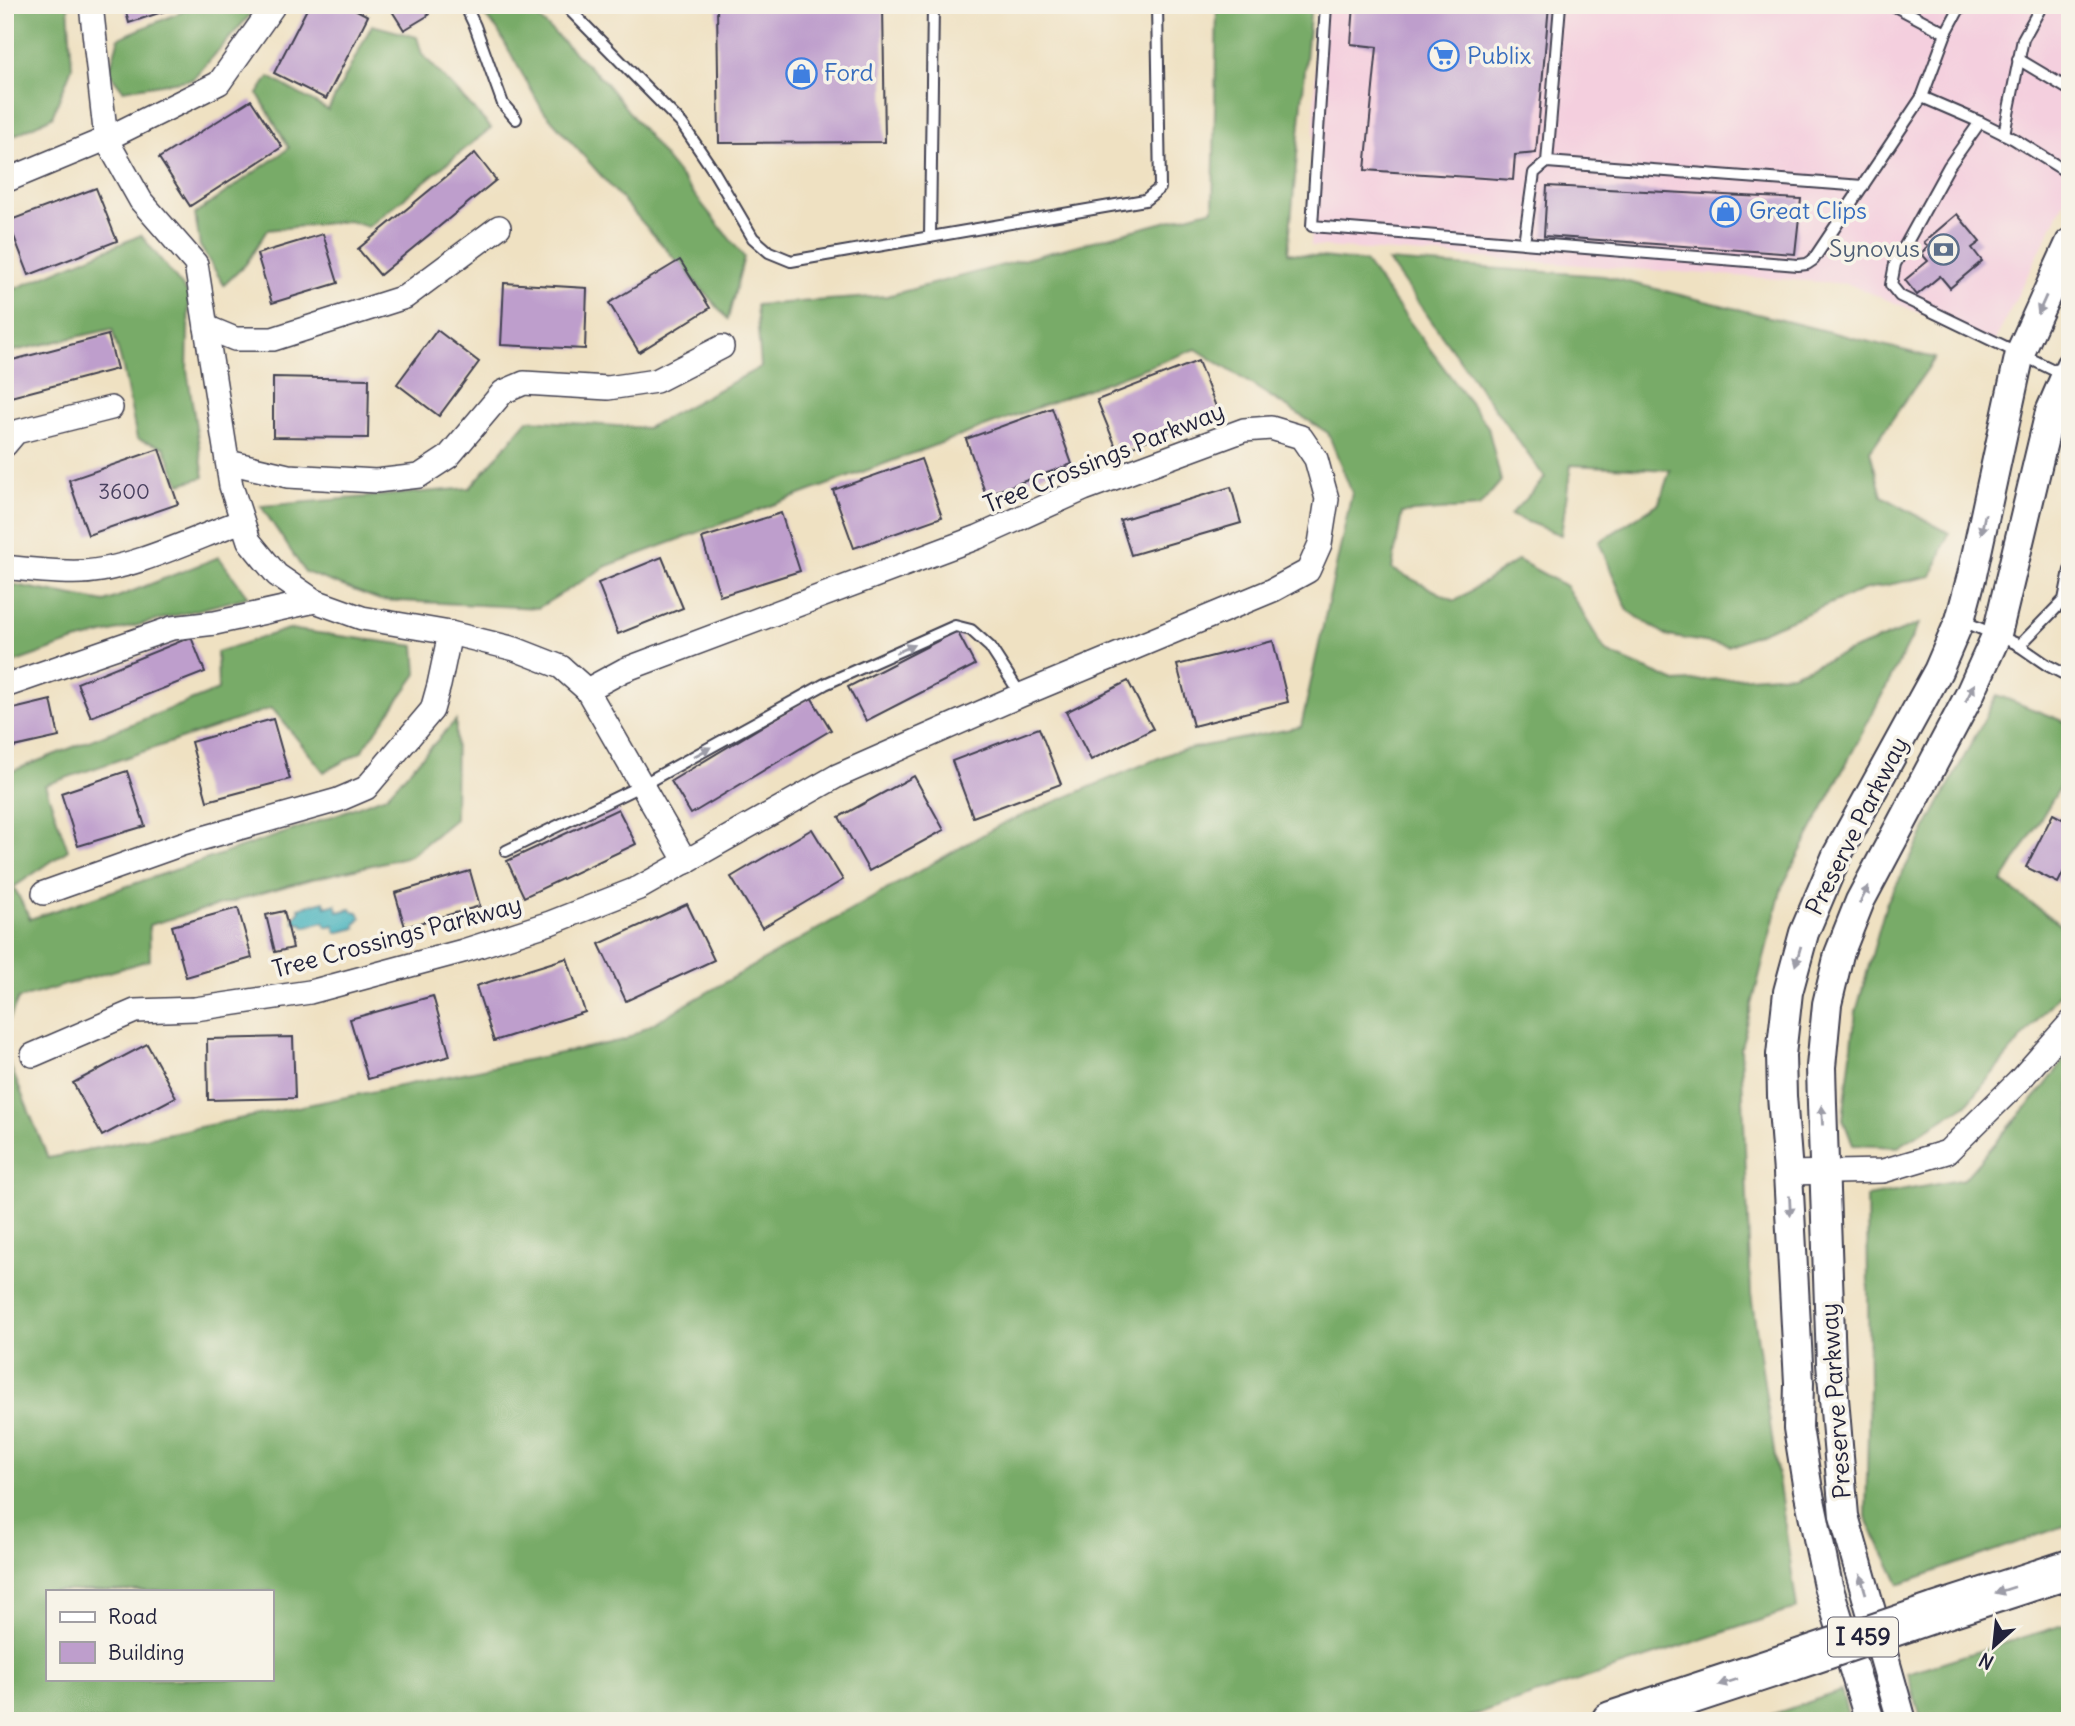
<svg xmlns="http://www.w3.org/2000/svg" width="2075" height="1726" font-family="Delius,sans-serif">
<rect width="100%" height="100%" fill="#f7f3e8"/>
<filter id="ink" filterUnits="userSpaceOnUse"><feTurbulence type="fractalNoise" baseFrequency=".0143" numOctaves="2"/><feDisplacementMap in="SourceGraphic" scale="14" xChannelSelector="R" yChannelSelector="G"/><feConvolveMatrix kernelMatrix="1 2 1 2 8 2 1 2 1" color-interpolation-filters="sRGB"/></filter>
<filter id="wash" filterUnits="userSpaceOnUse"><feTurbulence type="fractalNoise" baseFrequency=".00686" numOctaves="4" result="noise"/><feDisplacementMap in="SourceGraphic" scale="28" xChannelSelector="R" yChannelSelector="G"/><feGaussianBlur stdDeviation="1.57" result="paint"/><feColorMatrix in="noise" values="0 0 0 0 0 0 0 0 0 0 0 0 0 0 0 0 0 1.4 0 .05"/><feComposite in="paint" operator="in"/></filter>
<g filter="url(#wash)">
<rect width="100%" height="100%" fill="#efe1c2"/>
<polygon fill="#f4cfde" points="1317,5 2070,5 2070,190 1994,343 1848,284 1311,246"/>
<g fill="#78ab67" stroke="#4d6651" stroke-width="2" fill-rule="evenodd">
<polygon points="14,5 68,5 72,67 52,117 5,140 5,17"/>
<polygon points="198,5 259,5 193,79 123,90 109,72 119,38"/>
<polygon points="475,5 525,5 605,82 744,257 728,319 542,109 497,29"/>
<path d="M1217 5H1311L1288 253 1365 262 1488 427 1501 481 1479 507 1402 513 1392 569 1455 601 1518 560 1566 586 1606 652 1676 682 1792 674 1919 624 1782 887 1741 1048 1751 1294 1797 1608 1457 1721H5V1053L48 1158 624 1040 1000 825 1173 752 1301 727 1352 493 1328 433 1196 349 607 566 538 608 380 600 305 572 261 506 470 488 528 420 647 428 761 367 756 305 887 296 1213 209ZM47 1591H271V1679H47Z"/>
<polygon points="372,25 417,37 422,54 491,128 368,227 349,221 267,230 246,264 224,285 200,246 195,214 289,148 258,94 269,77 328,110"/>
<polygon points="141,235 189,295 187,370 204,477 180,484 164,447 137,439 123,368 112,329 5,353 5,293"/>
<polygon points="1388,261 1604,276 1935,358 1870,451 1882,496 1949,533 1932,576 1863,590 1728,646 1668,636 1628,611 1599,542 1659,503 1670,470 1571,465 1561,535 1510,515 1545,478"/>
<polygon points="219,557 248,597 72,642 5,666 5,583 105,602"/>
<polygon points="288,629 415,646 417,674 361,752 324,772 272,708 45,785 68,850 14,887 30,919 311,824 386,796 456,720 455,819 410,856 308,880 149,925 150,960 18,999 5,1030 5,774 218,690 217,652"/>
<polygon points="1997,695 2070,724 2070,771 2002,882 2070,932 2070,981 1967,1104 1898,1147 1853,1145 1843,1119 1856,1012 1886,904"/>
<polygon points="2070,1052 2070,1524 1899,1584 1866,1517 1869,1386 1867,1197 1964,1179 2045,1086"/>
<polygon points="2070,1623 2070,1721 1922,1721 1907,1673"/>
<polygon points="1841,1691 1850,1721 1753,1721"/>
</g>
<polygon fill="#40b0bb" stroke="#31697b" stroke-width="2" points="324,901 326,907 336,904 338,912 351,909 352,911 358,912 361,918 355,925 356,928 336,933 334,925 326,927 324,922 304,927 303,924 295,923 294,918 300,910 299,908"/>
<g id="blocks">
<g fill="#be9ecc">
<polygon points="124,5 180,5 180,6 129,23"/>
<polygon points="309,5 347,5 368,16 326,99 274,73"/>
<polygon points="401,5 423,5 429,15 404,30 392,11"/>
<polygon points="717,5 883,5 885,142 719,143"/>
<polygon points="1354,5 1549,5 1536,153 1515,155 1513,180 1365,170 1377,47 1351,44"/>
<polygon points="251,100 282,147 190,206 159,158"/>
<polygon points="475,153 496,180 380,275 358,249"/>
<polygon points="1547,186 1801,199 1795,254 1544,236"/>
<polygon points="96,188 117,241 29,275 8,221"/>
<polygon points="1957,214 1980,242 1972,248 1982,261 1950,288 1940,276 1917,295 1905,280 1928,261 1921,253 1928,247 1924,242"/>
<polygon points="323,234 338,283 272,303 257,254"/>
<polygon points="680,260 710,308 639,352 609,303"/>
<polygon points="504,283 587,288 585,349 501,345"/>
<polygon points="437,330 479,362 439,416 397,384"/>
<polygon points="108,335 117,369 7,398 5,362"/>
<polygon points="1198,361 1218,412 1118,452 1097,400"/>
<polygon points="273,377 369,379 368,438 273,437"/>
<polygon points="1052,408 1072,464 986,495 966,439"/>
<polygon points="159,449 178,504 88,535 69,480"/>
<polygon points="921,459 942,517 854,548 833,490"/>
<polygon points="1231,487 1241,523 1131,555 1120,520"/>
<polygon points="781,513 800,571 720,596 702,538"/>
<polygon points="662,557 683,608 618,634 598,583"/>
<polygon points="957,631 975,665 866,721 848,687"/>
<polygon points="191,637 205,672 91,717 77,683"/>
<polygon points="1273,641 1288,702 1193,726 1177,665"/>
<polygon points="1128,681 1153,729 1091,760 1066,712"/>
<polygon points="811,697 831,730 691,814 671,781"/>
<polygon points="51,700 59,737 5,749 5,711"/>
<polygon points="273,719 290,779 207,801 191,742"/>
<polygon points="1039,728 1061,784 973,817 952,761"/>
<polygon points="127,771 145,826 78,846 61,793"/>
<polygon points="914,776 944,830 869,871 839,817"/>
<polygon points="618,809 636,844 524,897 507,861"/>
<polygon points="2053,814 2070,823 2070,859 2058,883 2026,867"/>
<polygon points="812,829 843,880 762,928 731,877"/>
<polygon points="470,871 480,906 405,927 395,893"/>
<polygon points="687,904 714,960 626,1001 599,944"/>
<polygon points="238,908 252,958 186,977 172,926"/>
<polygon points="284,911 293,948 275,952 266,915"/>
<polygon points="567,958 585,1012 494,1041 476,986"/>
<polygon points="433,996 450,1056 368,1079 350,1019"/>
<polygon points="293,1037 295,1098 208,1100 207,1039"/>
<polygon points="147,1044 176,1097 102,1136 73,1083"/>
</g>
</g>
</g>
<g filter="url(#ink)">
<use href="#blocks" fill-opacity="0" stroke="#413f4f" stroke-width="2"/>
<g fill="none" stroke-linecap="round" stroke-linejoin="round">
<defs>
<g id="service">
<polyline points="465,5 475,26 503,104 516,119"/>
<polyline points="565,5 682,124 713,170 753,238 769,252 791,261 1145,200 1160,188 1157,5"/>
<polyline points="1326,5 1312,226 1798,265 1807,264 1813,260 1922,97 1980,122 2014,139 2070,174"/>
<polyline points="1893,5 1946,33 1922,97"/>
<polyline points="1946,33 1961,5"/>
<polyline points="2018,59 2070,90"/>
<polyline points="1980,122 1949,166 1895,264 1891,285 1900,296 2066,376"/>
<polyline points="2004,134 2023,39 2042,5"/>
<polyline points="1547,162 1863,186"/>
<polyline points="930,237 933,5"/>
<polyline points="1524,243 1534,173 1547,162 1560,5"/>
<polyline points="1960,620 2015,643 2047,665 2070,677"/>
<polyline points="2019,646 2064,600 2070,570"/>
<polyline points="506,851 642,785 825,684 955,626 971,630 990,647 1021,695"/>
</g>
<g id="minor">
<polyline points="91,5 106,139 141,201 196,264 231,486 249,541 277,575 315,601 362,618 450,633 515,649 561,667 587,690 686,862"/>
<polyline points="5,181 106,139 219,83 274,5"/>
<polyline points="206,327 235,339 273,339 405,297 499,227"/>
<polyline points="5,445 16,432 111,408"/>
<polyline points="228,462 288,476 376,481 419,476 448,457 503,392 524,383 608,388 656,381 722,347"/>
<path d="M5 567C30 570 56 573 82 572 131 570 195 538 242 521"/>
<polyline points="5,686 172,628 215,623 315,601"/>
<polyline points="44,893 182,844 338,800 366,788 432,710 439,685 450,633"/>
<polyline points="33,1055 135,1011 195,1009 310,992 463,951 550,923 639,888 837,776 1021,695 1273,590 1308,571 1320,544 1327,499 1316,459 1301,437 1271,428 1244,430 1084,489 978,537 624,670 587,690"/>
<polyline points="1788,1173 1883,1171 1947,1152 2018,1082 2070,1023"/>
</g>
<g id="tertiary">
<polyline points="1870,1721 1828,1586 1808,1490 1798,1428 1799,1383 1788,1173 1782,1096 1781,1055 1788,992 1804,933 1837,855 1938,671 1960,620 1972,575 2020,353 2070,243"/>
<polyline points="1902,1721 1844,1516 1831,1363 1822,1104 1821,1067 1827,1004 1839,954 1860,901 1969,696 1997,634 2050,412 2070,366"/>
</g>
<g id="motorway">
<polyline points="1934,1613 2070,1569"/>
<polyline points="1611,1721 1793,1661"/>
</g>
</defs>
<use href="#service" stroke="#413f4f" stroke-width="14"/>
<use href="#minor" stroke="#413f4f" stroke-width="26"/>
<use href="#tertiary" stroke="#413f4f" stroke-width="32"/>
<use href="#motorway" stroke="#413f4f" stroke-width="42"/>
<use href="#service" stroke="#fff" stroke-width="10"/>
<use href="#minor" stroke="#fff" stroke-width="23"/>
<use href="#tertiary" stroke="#fff" stroke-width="28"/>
<use href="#motorway" stroke="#fff" stroke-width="38"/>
<defs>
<polyline id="motorway-bridge" points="1793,1661 1934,1613"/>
</defs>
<use href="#motorway-bridge" stroke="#413f4f" stroke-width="42" stroke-linecap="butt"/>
<use href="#motorway-bridge" stroke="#fff" stroke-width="38"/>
</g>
<defs><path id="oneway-solid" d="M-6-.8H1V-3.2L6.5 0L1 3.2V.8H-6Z" transform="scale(1.75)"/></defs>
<g fill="#9c9ca7">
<use href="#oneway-solid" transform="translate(2042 305) rotate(114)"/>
<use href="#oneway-solid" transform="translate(1983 524) rotate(102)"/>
<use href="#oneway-solid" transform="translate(905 649) rotate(-24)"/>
<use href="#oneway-solid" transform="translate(1970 693) rotate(-64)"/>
<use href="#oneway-solid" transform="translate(702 752) rotate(-29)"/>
<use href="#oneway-solid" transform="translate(1864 895) rotate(-63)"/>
<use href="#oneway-solid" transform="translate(1798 956) rotate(106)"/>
<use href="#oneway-solid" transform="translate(1822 1115) rotate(-93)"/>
<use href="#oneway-solid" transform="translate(1790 1206) rotate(87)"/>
<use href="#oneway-solid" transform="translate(1863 1584) rotate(-106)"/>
<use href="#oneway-solid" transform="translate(2005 1590) rotate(162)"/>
<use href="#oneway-solid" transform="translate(1728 1682) rotate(162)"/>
</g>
</g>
<defs>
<symbol id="supermarket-ring" viewBox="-11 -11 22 22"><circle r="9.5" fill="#f7f3e8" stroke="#3f7fe0" stroke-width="1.5"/><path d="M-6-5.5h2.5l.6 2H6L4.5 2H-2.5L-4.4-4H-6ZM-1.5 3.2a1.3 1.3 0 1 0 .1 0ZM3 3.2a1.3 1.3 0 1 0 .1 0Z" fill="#3f7fe0"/></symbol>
<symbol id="shop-ring" viewBox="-11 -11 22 22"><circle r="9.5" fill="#f7f3e8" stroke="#3f7fe0" stroke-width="1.5"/><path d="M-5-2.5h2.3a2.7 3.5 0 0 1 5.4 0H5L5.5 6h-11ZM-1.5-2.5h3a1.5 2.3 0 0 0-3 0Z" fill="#3f7fe0"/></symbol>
<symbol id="bank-ring" viewBox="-11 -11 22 22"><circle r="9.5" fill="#f7f3e8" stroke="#5c6f8a" stroke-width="1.5"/><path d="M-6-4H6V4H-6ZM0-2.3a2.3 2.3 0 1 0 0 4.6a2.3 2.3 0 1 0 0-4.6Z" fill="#5c6f8a"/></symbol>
</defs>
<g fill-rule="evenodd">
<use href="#supermarket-ring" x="1426" y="38" width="35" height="35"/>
<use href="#shop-ring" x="784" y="56" width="35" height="35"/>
<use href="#shop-ring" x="1708" y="194" width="35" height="35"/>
<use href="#bank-ring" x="1926" y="232" width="35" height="35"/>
</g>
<g text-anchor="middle" stroke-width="7" stroke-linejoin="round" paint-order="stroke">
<g font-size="21" fill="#49415f">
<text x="124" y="499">3600</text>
</g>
<rect fill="#f7f3e8" stroke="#62616f" stroke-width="2" x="1828" y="1617.5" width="70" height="39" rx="5"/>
<g font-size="23" font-weight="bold" fill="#22223b">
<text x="1863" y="1645">I 459</text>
</g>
<g font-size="24" fill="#366cbe" stroke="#f7f3e8" text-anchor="start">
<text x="1467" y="64">Publix</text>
<text x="824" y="81">Ford</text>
<text x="1749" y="219">Great Clips</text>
</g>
<g font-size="24" fill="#4e5e75" stroke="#f7f3e8" text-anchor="end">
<text x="1920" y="257">Synovus</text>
</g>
<g font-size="24" fill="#22223b" stroke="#f7f3e8">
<text transform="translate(1104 458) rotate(-22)" y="8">Tree Crossings Parkway</text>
<text transform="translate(1857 826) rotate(-63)" y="8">Preserve Parkway</text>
<text transform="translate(397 937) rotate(-15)" y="8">Tree Crossings Parkway</text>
<text transform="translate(1836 1401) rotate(-94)" y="8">Preserve Parkway</text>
</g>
</g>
<rect width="2075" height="1726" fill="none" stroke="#f7f3e8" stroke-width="28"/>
<rect x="46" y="1590" width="228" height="91" fill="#f7f3e8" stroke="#a29fa3" stroke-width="2"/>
<rect x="60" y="1612" width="35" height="10" fill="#ffffff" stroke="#a29fa3" stroke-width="2"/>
<text x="108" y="1624" font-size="21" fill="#22223b">Road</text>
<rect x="60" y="1642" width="35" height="21" fill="#be9ecc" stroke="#a29fa3" stroke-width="2"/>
<text x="108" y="1660" font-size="21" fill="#22223b">Building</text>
<g transform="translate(1994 1646) rotate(207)" stroke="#f7f3e8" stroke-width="5" paint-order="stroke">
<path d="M0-5L12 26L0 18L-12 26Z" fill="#22223b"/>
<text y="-10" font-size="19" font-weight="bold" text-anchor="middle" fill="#22223b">N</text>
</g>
</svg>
